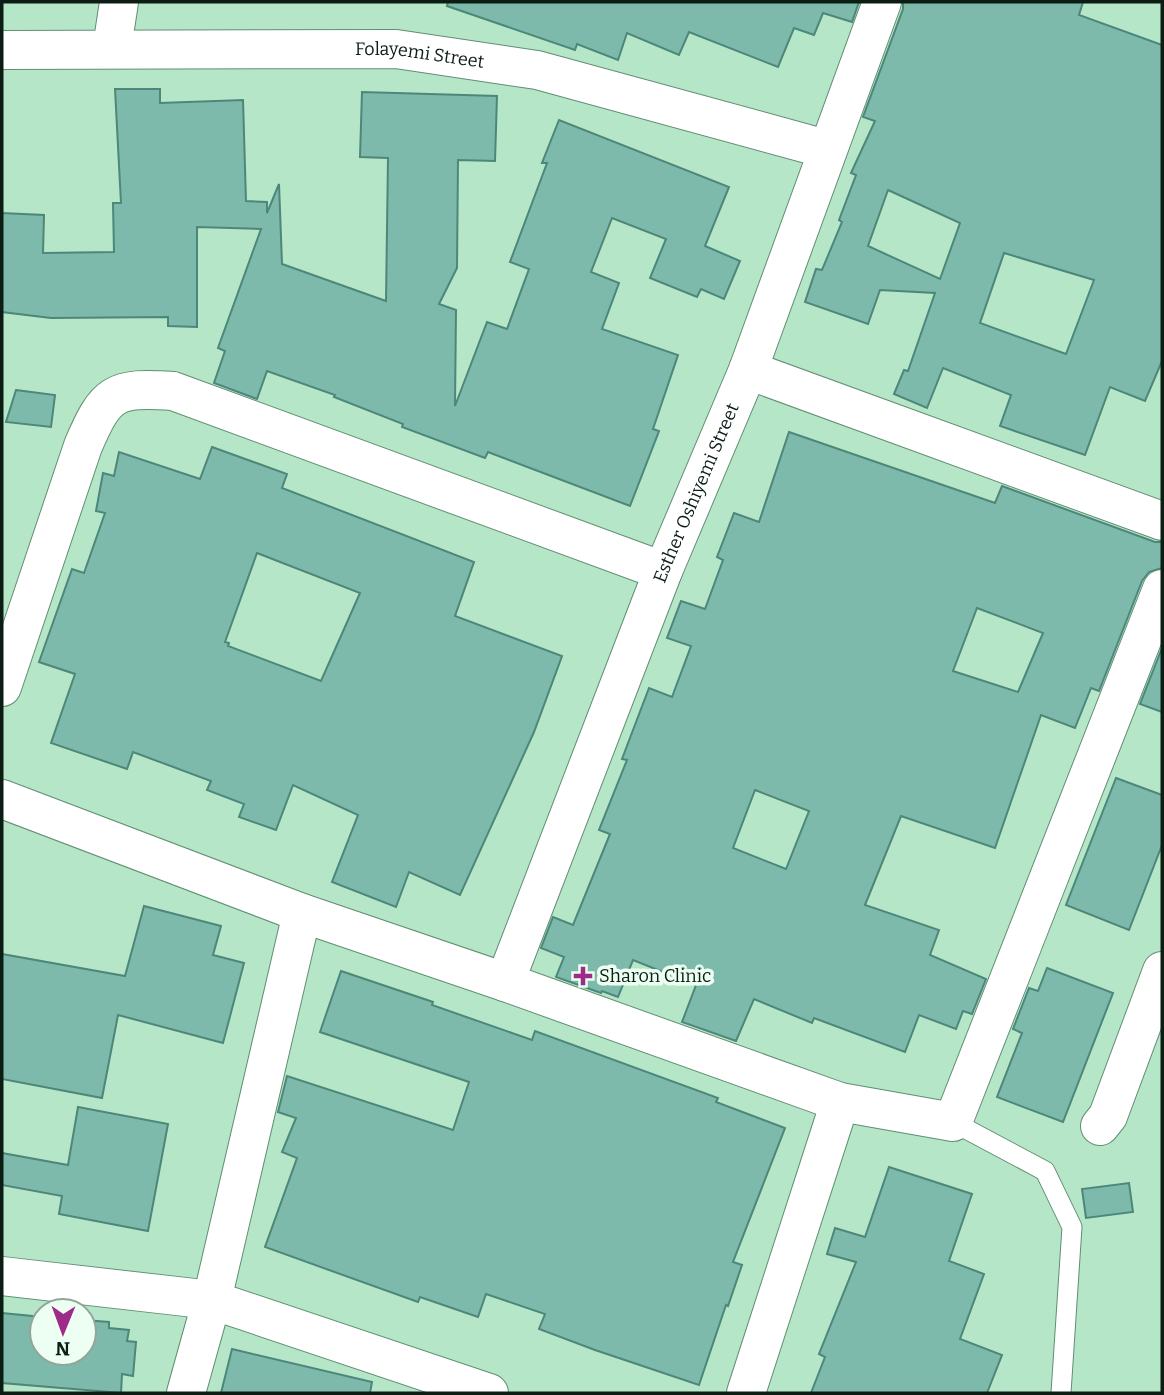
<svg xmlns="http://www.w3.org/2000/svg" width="1164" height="1395" font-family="Bitter,serif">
<rect width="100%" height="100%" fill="#b5e6c7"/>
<g fill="#7ebaab" stroke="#4d8779" stroke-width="2" fill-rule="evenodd">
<polygon points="448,2 859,2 852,22 823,13 814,35 794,28 778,67 689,32 679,55 627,33 618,60 577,44 575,50 447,6"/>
<path d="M903 2H1083L1079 15 1162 45V361L1145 401 1110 387 1085 455 1000 426 1011 395 943 368 927 408 894 394 904 370 908 371 935 293 880 290 868 324 805 302 816 269 822 270 842 222 839 220 856 175 851 173 875 121 863 117 903 9ZM888 190 960 223 940 279 868 246ZM1004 253 1094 280 1066 354 980 323Z"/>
<polygon points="115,89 160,89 160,103 243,100 246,201 267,202 267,213 279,184 282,264 386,301 388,158 360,157 362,92 497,96 495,161 458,160 457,268 439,304 456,310 455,406 487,322 507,329 529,269 510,262 547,163 542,163 559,120 729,187 705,246 740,261 724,299 701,289 697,297 650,278 666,239 612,218 591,272 619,283 602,329 678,355 653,429 659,431 630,506 488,452 485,458 402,427 403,424 334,397 335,395 267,371 257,399 214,383 225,351 218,348 261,229 197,227 197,327 168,326 168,317 51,318 2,312 2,213 44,215 43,253 114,252 113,203 121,203"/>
<polygon points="16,390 55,395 51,427 6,422"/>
<path d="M789 432 995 503 1002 486 1155 542H1162V568L1149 572 1142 581 1099 691 1091 688 1075 728 1041 715 995 848 901 816 865 905 939 930 930 955 986 979 972 1014 963 1011 956 1029 919 1015 905 1052 814 1018 812 1023 754 999 736 1041 682 1022 696 985 633 960 618 997 602 991 601 993 556 977 564 957 541 948 553 917 573 925 610 834 599 830 627 760 622 759 649 688 672 697 691 646 667 638 681 601 705 609 723 560 717 557 734 513 759 522ZM977 608 1043 633 1018 692 953 671ZM755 790 809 811 786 869 733 848Z"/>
<path d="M212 447 287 474 282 488 474 562 455 616 562 656 534 732 460 895 409 872 396 907 332 882 358 815 293 785 276 830 239 817 244 804 207 790 211 781 133 752 127 769 51 743 75 674 39 662 72 569 84 573 105 513 96 511 103 473 114 476 119 452 200 479ZM257 553 360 593 321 681 228 646 229 643 225 642Z"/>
<polygon points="1162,648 1162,712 1140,704"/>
<polygon points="1116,778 1162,795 1162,845 1129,930 1066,905"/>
<polygon points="144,906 221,926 213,955 244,963 223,1043 118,1015 102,1098 2,1079 2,954 125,976"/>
<polygon points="1047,968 1113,993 1063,1122 997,1097 1022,1033 1013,1029 1029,988 1038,991"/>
<polygon points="341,971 433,1002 432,1005 532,1040 535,1031 718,1098 716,1102 785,1128 733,1262 742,1265 728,1306 726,1305 699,1385 595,1350 539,1329 545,1314 486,1294 478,1317 420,1297 418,1302 265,1247 297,1158 282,1152 296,1118 278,1112 287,1076 453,1130 469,1082 320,1032"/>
<polygon points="78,1107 168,1124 148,1231 59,1214 62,1196 2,1185 2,1153 68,1165"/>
<polygon points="889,1167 972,1194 949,1261 984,1274 960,1339 1002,1355 987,1393 811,1393 825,1357 819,1354 856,1262 827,1254 835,1228 865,1237"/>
<polygon points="1129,1183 1133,1212 1086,1218 1082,1189"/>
<polygon points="2,1313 42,1317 42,1353 84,1353 84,1320 109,1322 109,1328 129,1330 127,1341 136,1342 133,1376 122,1374 121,1393 2,1383"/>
<polygon points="232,1349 372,1382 370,1393 221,1393"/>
</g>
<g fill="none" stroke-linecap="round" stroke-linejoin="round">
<defs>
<polyline id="lane" points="953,1122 1045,1171 1072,1227 1061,1393"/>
<g id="street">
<polyline points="112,48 119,2"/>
<path id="s1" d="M2 50 396 49 537 70 826 149"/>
<polyline points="748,370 1162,521"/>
<path d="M2 687 83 446C106 392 114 387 173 391L663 571"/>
<polyline points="2,799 302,913 505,982 840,1102 953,1122 1162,589"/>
<path id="s2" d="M505 982 663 571 748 370 882 2"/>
<polyline points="1100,1126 1108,1116 1162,971"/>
<polyline points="2,1276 212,1300 489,1393"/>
<polyline points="186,1393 212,1300 302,913"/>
<polyline points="746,1393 840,1102"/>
</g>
</defs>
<use href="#lane" stroke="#618e72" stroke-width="21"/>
<use href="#street" stroke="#618e72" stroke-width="40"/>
<use href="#lane" stroke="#fff" stroke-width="19"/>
<use href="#street" stroke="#fff" stroke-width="38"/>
</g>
<path fill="#9d2b87" stroke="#ecfff2" stroke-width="2.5" d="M579.5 965.5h7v7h7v7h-7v7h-7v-7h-7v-7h7z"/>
<g text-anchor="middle" stroke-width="7" stroke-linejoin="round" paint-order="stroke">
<g font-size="18" fill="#0c1e14" stroke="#ecfff2">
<text dy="6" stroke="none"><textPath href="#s1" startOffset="418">Folayemi Street</textPath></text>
<text dy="6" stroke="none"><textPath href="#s2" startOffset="525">Esther Oshiyemi Street</textPath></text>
</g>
<g font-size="18" fill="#0c1e14" stroke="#ecfff2" text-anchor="start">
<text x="599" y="982">Sharon Clinic</text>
</g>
</g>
<rect width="1164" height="1395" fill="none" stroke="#0c1e14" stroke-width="7"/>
<g transform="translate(63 1332) rotate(181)"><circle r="33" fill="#ecfff2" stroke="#92a599" stroke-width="2"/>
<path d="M0-5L12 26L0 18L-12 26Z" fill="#9d2b87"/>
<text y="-10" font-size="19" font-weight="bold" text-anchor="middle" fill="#0c1e14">N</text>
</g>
</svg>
